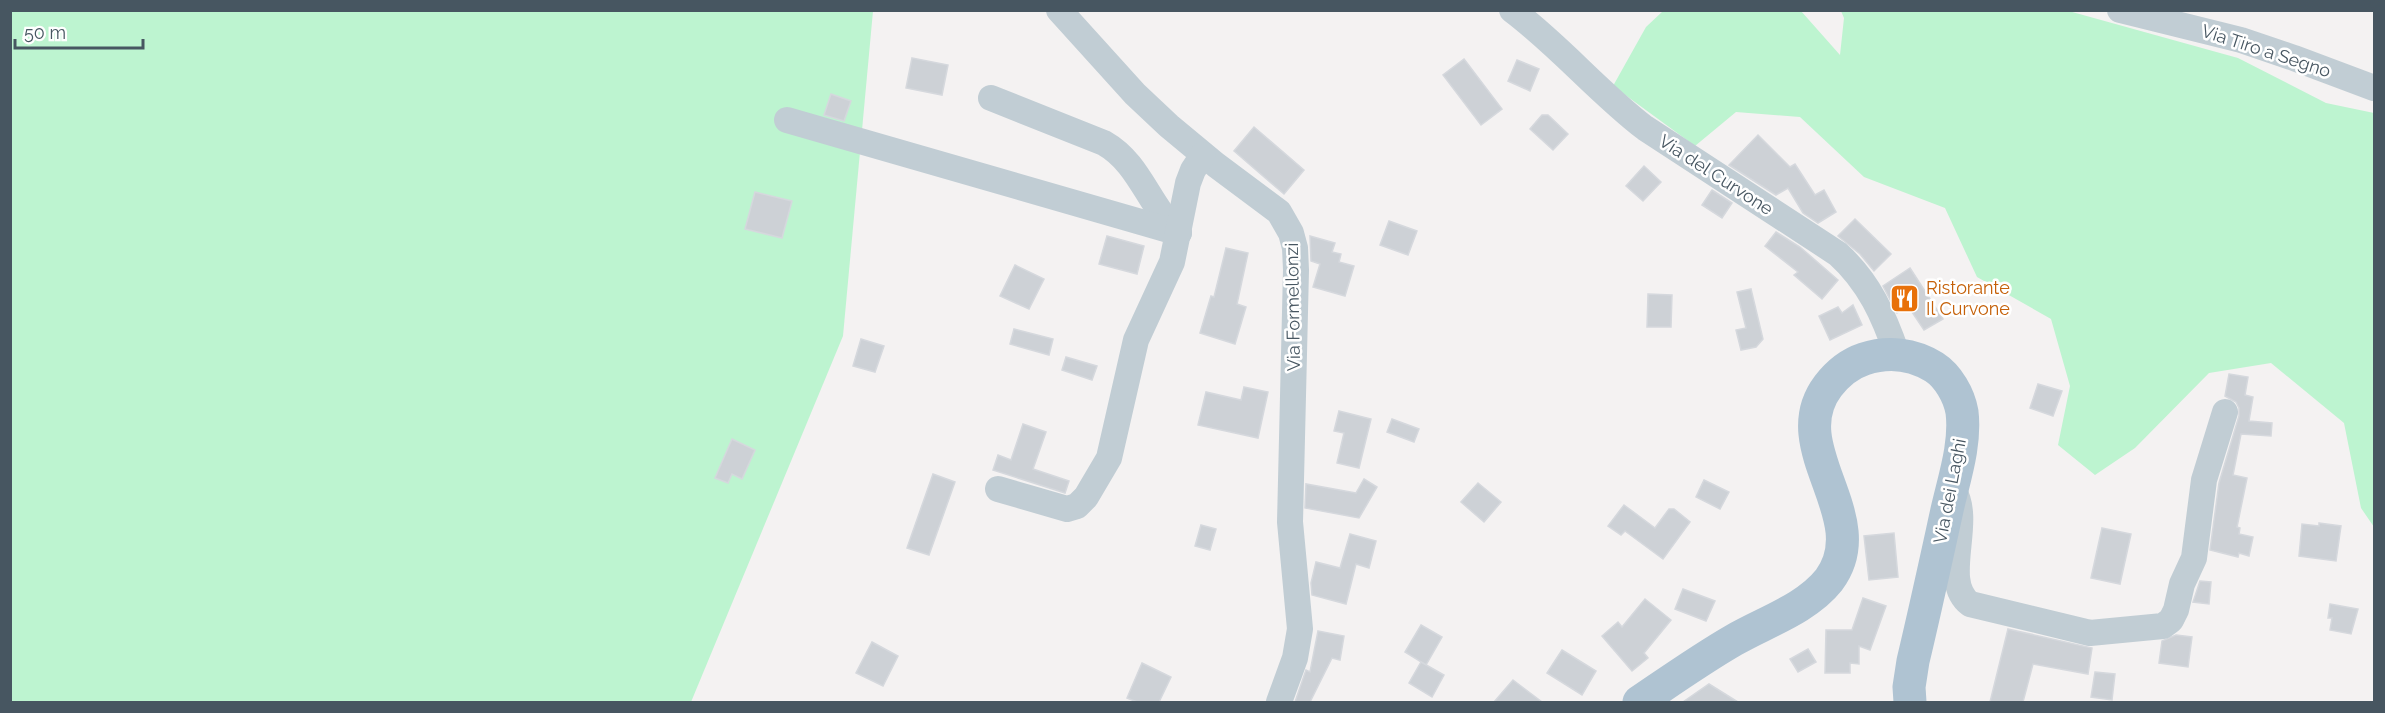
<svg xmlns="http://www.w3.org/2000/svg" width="2385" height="713" font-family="Raleway,sans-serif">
<rect width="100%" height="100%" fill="#f4f2f2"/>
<g fill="#bdf4d0">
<polygon points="2065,10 2238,58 2326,103 2374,113 2374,527 2361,508 2344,423 2271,363 2209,373 2135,448 2095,475 2058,445 2070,386 2051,319 1977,277 1945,208 1864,177 1800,117 1736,112 1695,146 1613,86 1646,27 1663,11 1801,11 1840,55 1844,18 1841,11"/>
<polygon points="10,11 873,11 843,336 691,702 11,702"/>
</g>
<g fill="#cdd1d6" stroke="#d5d8dd" stroke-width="1.5">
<polygon points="912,58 948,65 942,95 906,88"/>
<polygon points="1464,59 1502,109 1481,125 1443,75"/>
<polygon points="1517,60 1539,69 1530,91 1508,81"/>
<polygon points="831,94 851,101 844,121 824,115"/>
<polygon points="1542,115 1548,115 1568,134 1553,150 1530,129"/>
<polygon points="1254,127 1304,170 1284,194 1234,151"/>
<polygon points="1758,135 1790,167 1795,164 1815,195 1824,190 1836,212 1818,223 1803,213 1788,188 1776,195 1729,165"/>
<polygon points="1644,166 1661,182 1643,201 1626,186"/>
<polygon points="1712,190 1732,203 1722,218 1702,205"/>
<polygon points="755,192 792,201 782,238 745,229"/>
<polygon points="1855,219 1891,254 1874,271 1860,254 1838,236"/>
<polygon points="1389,221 1417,231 1408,255 1380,245"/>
<polygon points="1776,232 1800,247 1838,280 1822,299 1794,275 1798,272 1765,246"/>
<polygon points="1107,236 1144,246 1137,274 1099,264"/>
<polygon points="1310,236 1335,243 1332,252 1341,254 1339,262 1354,266 1345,296 1313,287 1320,264 1311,261"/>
<polygon points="1226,248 1248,253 1237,304 1246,307 1235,344 1200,333 1211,296 1214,297"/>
<polygon points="1015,265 1044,279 1029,309 1000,296"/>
<polygon points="1910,268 1943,319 1924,330 1908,306 1897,313 1883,286"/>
<polygon points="1751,289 1763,339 1756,347 1741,350 1736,330 1746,328 1737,292"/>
<polygon points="1648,294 1672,295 1671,327 1647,327"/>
<polygon points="1853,305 1862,325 1830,340 1819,316 1838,307 1842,313"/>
<polygon points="1014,329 1053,339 1049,355 1010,344"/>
<polygon points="861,339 884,346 875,372 853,366"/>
<polygon points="1066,357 1097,366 1092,380 1062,370"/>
<polygon points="2229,374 2248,377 2245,395 2253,397 2249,421 2272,423 2271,436 2241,434 2233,475 2247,478 2237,527 2240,528 2239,534 2253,537 2249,556 2239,553 2238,557 2210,550 2219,483 2239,416 2239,408 2236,402 2225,396"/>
<polygon points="2038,384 2062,391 2053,416 2030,408"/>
<polygon points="1244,387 1268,392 1258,438 1198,425 1206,392 1241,400"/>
<polygon points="1339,411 1371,419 1359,468 1337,463 1344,433 1334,431"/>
<polygon points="1392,419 1419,429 1414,442 1387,432"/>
<polygon points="1023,424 1046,432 1033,469 1069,481 1065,493 993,470 998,455 1011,460"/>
<polygon points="732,439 755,450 742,479 732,474 728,483 715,478"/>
<polygon points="933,474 955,482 929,555 907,548"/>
<polygon points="1364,479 1377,487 1359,518 1305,508 1306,484 1356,493"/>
<polygon points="1704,480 1729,492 1720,509 1696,497"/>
<polygon points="1478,483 1501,502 1484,522 1461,502"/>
<polygon points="1624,505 1655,528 1669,509 1674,509 1690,522 1663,559 1625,531 1621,535 1608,526"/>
<polygon points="2319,523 2341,526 2336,561 2299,556 2302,524 2319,526"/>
<polygon points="1201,525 1216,529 1210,550 1195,546"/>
<polygon points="2102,528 2131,534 2120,584 2091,578"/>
<polygon points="1894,533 1898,577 1869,580 1864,536"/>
<polygon points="1350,534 1376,541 1369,568 1356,564 1346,604 1312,595 1311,583 1316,562 1340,568"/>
<polygon points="2200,581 2211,582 2209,604 2193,602"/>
<polygon points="1683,589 1715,601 1706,621 1675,609"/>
<polygon points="1863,598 1886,606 1870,650 1859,646 1859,664 1850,663 1850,673 1825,673 1826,630 1852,630"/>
<polygon points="1645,599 1671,620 1644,653 1648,658 1632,671 1602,636 1618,622 1622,627"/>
<polygon points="2330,604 2358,609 2351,634 2330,630 2332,618 2328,618"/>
<polygon points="1421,625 1442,637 1426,665 1405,652"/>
<polygon points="2008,629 2092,648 2088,674 2033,664 2023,702 1990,702"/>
<polygon points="1318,631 1344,636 1340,660 1332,658 1310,702 1295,702 1306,670 1310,672"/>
<polygon points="2176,635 2192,637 2188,667 2159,663 2162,641"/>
<polygon points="872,642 898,656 883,686 856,673"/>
<polygon points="1808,649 1816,662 1798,672 1790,659"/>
<polygon points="1562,650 1596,671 1582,695 1547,673"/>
<polygon points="1421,662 1444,675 1432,697 1409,683"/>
<polygon points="1142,663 1171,677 1159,702 1137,702 1127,698"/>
<polygon points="2095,672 2115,674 2112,700 2091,697"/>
<polygon points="1513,680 1542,702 1494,702"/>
<polygon points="1709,684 1738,702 1683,702"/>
</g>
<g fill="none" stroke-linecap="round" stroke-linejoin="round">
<g stroke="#c1cdd4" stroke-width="26">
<polyline points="1059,10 1135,94 1169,126 1216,165 1279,212 1291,233 1295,248 1296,270 1290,522 1300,629 1295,658 1279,702"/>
<path d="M1512 10C1560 46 1598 92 1645 128L1838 254C1869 282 1884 316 1897 354"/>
<polyline points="2120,10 2241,40 2294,58 2374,88"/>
<path d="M991 98 1104 143C1141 164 1148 206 1179 233"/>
<polyline points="787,120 1179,233"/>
<polyline points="998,489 1067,509 1077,506 1086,497 1109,458 1136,340 1172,262 1188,183 1193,170 1203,155"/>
<path d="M1954 491C1973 524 1940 581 1970 604L2090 633 2163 626 2171 620 2176 610 2182 584 2194 558 2204 480 2225 412"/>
</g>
<path stroke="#afc3d2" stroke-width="33" d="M1639 702C1670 681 1701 659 1734 640 1765 622 1806 609 1829 580 1876 517 1781 448 1828 386 1838 373 1849 364 1864 359 1888 351 1913 354 1934 367 1948 376 1959 395 1962 412 1966 444 1954 479 1947 510 1936 560 1925 611 1913 661L1909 687 1910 702"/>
</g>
<defs>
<symbol id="restaurant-square" viewBox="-11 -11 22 22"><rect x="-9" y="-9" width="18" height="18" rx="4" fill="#e8710a" stroke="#fff"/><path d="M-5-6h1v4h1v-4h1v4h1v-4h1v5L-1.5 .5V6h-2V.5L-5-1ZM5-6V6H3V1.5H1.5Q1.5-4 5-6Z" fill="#fff"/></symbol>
</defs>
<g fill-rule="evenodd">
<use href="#restaurant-square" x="1888" y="282" width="33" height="33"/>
</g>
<g text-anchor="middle" stroke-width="5" stroke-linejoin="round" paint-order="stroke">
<g font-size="18" fill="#475661" stroke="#fff">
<text transform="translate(2266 51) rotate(18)" y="6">Via Tiro a Segno</text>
<text transform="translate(1716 175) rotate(33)" y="6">Via del Curvone</text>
<text transform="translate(1293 307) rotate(-91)" y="6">Via Formellonzi</text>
<text transform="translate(1950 491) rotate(-79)" y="6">Via dei Laghi</text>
</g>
<g font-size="18" fill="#c56008" stroke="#fff" text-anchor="start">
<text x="1926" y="294">Ristorante<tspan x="1926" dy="21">Il Curvone</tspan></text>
</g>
</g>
<rect width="2385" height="713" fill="none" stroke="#475661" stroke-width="24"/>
<path d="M15 39v9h128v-9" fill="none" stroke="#475661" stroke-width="3"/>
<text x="24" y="39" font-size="18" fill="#475661" stroke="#ffffff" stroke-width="4.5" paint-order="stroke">50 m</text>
</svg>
